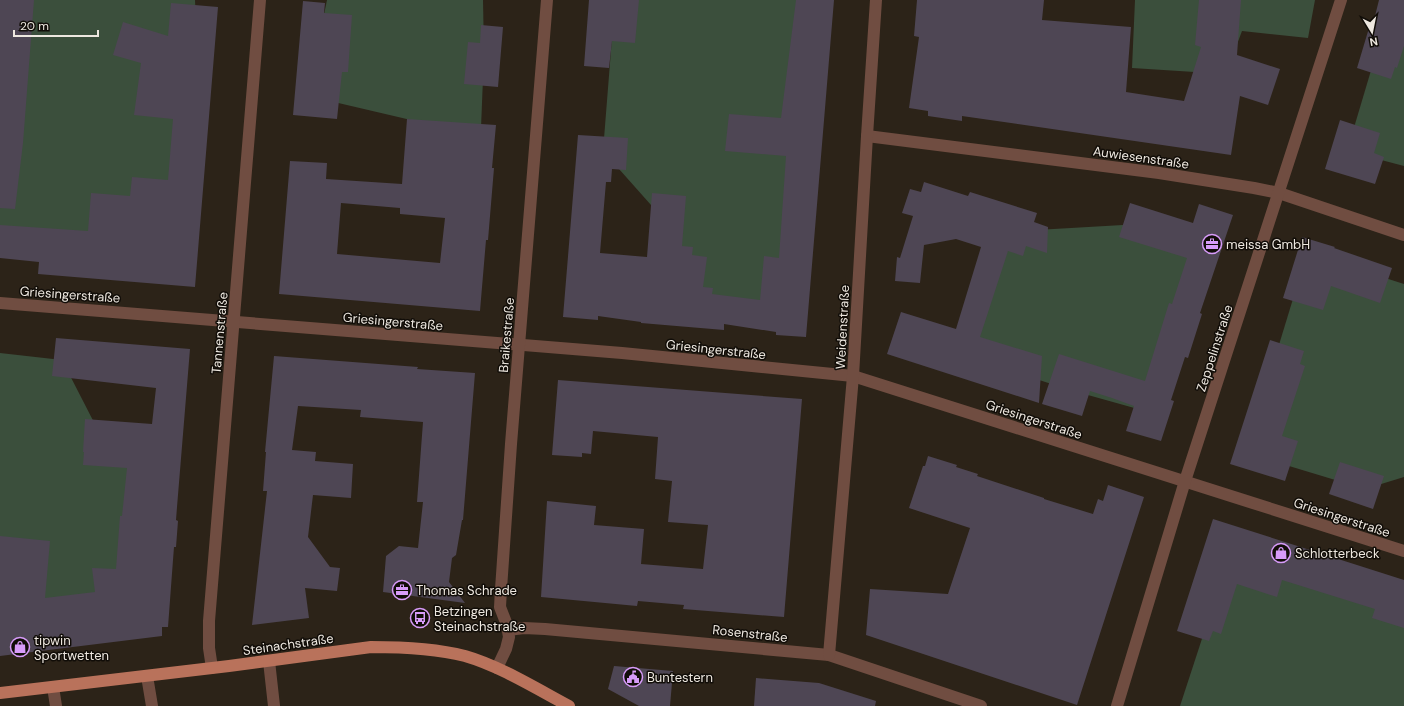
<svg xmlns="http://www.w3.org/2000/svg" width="1404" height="706" font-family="'DM Sans',sans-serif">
<rect width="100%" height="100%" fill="#2c2318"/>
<g fill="#3b4f3c">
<polygon points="17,0 195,0 196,21 182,223 0,247 0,167"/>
<polygon points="327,0 483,0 484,53 481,128 428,124 317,98 320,34"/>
<polygon points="615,0 818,0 793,318 709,309 667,223 603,151"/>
<polygon points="1135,0 1315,0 1308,38 1242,31 1226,74 1132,68"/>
<polygon points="1392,0 1404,0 1404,166 1347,151"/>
<polygon points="1140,224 1207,236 1145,411 1070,390 950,351 1019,231"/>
<polygon points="1307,253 1404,284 1404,477 1365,489 1246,453"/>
<polygon points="0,353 62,360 102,438 162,460 139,620 0,630"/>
<polygon points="1232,547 1404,602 1404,706 1180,706"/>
</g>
<g fill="#4e4654" fill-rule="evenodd">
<polygon points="0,0 34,0 23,143 15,209 0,208"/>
<polygon points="589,0 639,0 635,43 612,41 609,68 584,66"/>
<polygon points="796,0 834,0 806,337 776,335 776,332 724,324 724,330 641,323 641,322 598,316 598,320 563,317 578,135 628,138 626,170 612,169 611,182 606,182 600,253 647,257 652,193 686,196 682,246 693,247 692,255 707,257 703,287 713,288 712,294 760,300 764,256 779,258 786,156 725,151 729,114 781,118"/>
<polygon points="917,0 1044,0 1042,20 1131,27 1126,92 1184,101 1201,47 1195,45 1199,0 1241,0 1237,55 1280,69 1268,105 1240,96 1231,155 962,116 962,121 928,116 928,111 909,108 919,37 914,36"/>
<polygon points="1379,0 1404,0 1404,46 1397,68 1395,67 1391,79 1357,68 1369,28 1372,28"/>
<polygon points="303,1 325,3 324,13 352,15 348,72 342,72 337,119 293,115"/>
<polygon points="171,3 218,7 195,287 38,274 39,262 0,258 0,225 88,231 91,193 130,196 132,177 168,180 173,119 134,115 141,63 113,55 123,22 168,36"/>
<polygon points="481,25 503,27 498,87 464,84 468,42 480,43"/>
<path d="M407 119 496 125 492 168H494L488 240H486L480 311 279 294 290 161 327 163 326 179 402 184ZM341 203 400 208V214L445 218 440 263 337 254Z"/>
<polygon points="1340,120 1380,133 1374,153 1384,157 1375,184 1325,169"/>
<polygon points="924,182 968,196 970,192 1037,213 1034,222 1048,227 1047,253 1026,246 1023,256 1008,251 980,337 1042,356 1039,403 887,354 901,312 956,329 981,247 956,239 924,245 920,283 895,281 897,257 900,258 913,216 902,213 910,189 921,192"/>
<polygon points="1130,203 1193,223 1199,204 1233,215 1200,313 1202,314 1188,358 1185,357 1171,400 1174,401 1161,441 1126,431 1134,406 1112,398 1090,391 1082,416 1042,404 1059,354 1145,381 1169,303 1172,304 1187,258 1119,237"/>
<polygon points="1302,237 1335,247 1334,248 1392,268 1380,303 1331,286 1323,310 1283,298"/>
<polygon points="56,338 190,349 177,507 176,520 178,521 176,547 174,547 173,560 168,627 162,627 162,636 0,656 0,536 50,541 45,598 95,592 92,568 116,569 120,516 122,516 127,468 83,465 84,452 83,452 85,419 152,424 156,388 52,376"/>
<polygon points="1270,340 1304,351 1300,364 1305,366 1282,436 1298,441 1285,481 1230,464"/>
<polygon points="274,356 418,367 417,369 475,373 463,520 462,520 456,555 452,558 449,582 465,603 383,592 386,556 399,546 418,548 423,502 417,502 423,422 360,417 361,410 298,406 292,450 316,452 315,461 353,464 351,498 313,495 308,537 330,567 340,568 337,591 305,588 309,618 252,625 267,491 263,491 266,452 265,452"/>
<polygon points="558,380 802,399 784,617 683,609 684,605 638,601 637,606 541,597 547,501 596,506 594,525 644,529 641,564 703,569 708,525 668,522 672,481 655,479 658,437 593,431 591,454 582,453 582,457 552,455"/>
<polygon points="928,456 957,465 956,467 978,474 977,476 1044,498 1044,499 1093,514 1098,499 1103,501 1108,485 1144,497 1077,705 866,635 870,589 948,594 970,528 909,508 923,466 925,466"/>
<polygon points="1340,462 1384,476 1373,509 1329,494"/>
<polygon points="1213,519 1404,580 1404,628 1372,618 1375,609 1282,580 1277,597 1237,584 1221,634 1213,631 1209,641 1177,631"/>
<polygon points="614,666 673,671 670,706 639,706 608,689"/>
<polygon points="756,678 819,683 876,701 875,706 754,706"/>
</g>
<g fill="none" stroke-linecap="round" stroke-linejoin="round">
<g stroke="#704d41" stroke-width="12">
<polyline points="867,136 1159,173 1254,188 1279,193 1404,235"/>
<polyline points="0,303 622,353 853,376 1404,551"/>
<polyline points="508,630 524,628 545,629 829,655 981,706"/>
<polyline points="829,655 853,376 867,136 876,0"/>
<polyline points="269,661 274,706"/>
<polyline points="212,668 209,648 209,621 260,0"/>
<polyline points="497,668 506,649 509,637 507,625 500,607 501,589 511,444 547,0"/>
<polyline points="147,676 152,706"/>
<polyline points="53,687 56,706"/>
<polyline points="1117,706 1185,481 1341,0"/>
</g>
<path stroke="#b9725b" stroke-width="12" d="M0 693 229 666 371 647C402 647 434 648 465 656 500 666 537 689 569 706"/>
</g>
<defs>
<symbol id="office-ring" viewBox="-11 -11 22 22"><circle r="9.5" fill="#110d08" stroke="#d79bf9" stroke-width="1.5"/><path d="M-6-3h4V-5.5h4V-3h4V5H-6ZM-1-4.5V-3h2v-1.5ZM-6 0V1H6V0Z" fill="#d79bf9"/></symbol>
<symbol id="shop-ring" viewBox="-11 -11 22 22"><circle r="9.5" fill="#110d08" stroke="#d79bf9" stroke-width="1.5"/><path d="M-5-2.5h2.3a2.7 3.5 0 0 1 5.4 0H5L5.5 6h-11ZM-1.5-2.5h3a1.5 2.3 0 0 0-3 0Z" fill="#d79bf9"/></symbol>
<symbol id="bus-ring" viewBox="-11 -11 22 22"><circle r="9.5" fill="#110d08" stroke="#d79bf9" stroke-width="1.5"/><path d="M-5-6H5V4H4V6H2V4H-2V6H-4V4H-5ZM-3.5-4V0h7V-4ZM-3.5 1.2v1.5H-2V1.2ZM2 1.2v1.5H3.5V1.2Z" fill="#d79bf9"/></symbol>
<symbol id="civic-ring" viewBox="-11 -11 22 22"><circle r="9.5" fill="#110d08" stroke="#d79bf9" stroke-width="1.5"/><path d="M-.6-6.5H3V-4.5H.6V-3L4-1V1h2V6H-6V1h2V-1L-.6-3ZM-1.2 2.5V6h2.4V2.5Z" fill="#d79bf9"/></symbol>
</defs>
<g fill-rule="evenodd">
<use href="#office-ring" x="1201" y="233" width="22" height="22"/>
<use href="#shop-ring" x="1270" y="542" width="22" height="22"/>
<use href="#office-ring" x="391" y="579" width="22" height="22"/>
<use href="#bus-ring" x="409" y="607" width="22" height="22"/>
<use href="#shop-ring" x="9" y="636" width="22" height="22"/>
<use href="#civic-ring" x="622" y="666" width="22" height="22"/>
</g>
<g text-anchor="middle" stroke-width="3" stroke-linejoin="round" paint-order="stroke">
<g font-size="13" fill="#eee8e0" stroke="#110d08">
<text transform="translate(1141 157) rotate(8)" y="5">Auwiesenstraße</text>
<text transform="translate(70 294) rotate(4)" y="5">Griesingerstraße</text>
<text transform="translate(393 321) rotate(5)" y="5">Griesingerstraße</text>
<text transform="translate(842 327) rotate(-87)" y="5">Weidenstraße</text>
<text transform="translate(219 333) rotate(-85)" y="5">Tannenstraße</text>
<text transform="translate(506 335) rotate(-85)" y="5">Braikestraße</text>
<text transform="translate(1214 348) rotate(-72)" y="5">Zeppelinstraße</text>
<text transform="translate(716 349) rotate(6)" y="5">Griesingerstraße</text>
<text transform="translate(1034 419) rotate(18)" y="5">Griesingerstraße</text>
<text transform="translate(1342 517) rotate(18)" y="5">Griesingerstraße</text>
<text transform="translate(750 633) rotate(6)" y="5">Rosenstraße</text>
<text transform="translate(288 644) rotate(-8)" y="5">Steinachstraße</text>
</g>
<g font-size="13" fill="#eee8e0" stroke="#110d08" text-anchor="start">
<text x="1226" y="249">meissa GmbH</text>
<text x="1295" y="558">Schlotterbeck</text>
<text x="416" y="595">Thomas Schrade</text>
<text x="434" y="616">Betzingen<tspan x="434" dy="15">Steinachstraße</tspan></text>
<text x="34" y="645">tipwin<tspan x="34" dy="15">Sportwetten</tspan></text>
<text x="647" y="682">Buntestern</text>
</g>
</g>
<g transform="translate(1372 32) rotate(170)" stroke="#110d08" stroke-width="3" paint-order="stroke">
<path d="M0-3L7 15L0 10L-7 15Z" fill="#eee8e0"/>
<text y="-6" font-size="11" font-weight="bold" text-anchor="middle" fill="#eee8e0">N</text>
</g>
<path d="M14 30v6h84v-6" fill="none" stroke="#eee8e0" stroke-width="2"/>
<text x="20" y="30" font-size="12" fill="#eee8e0" stroke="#110d08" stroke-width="3" paint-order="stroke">20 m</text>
</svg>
